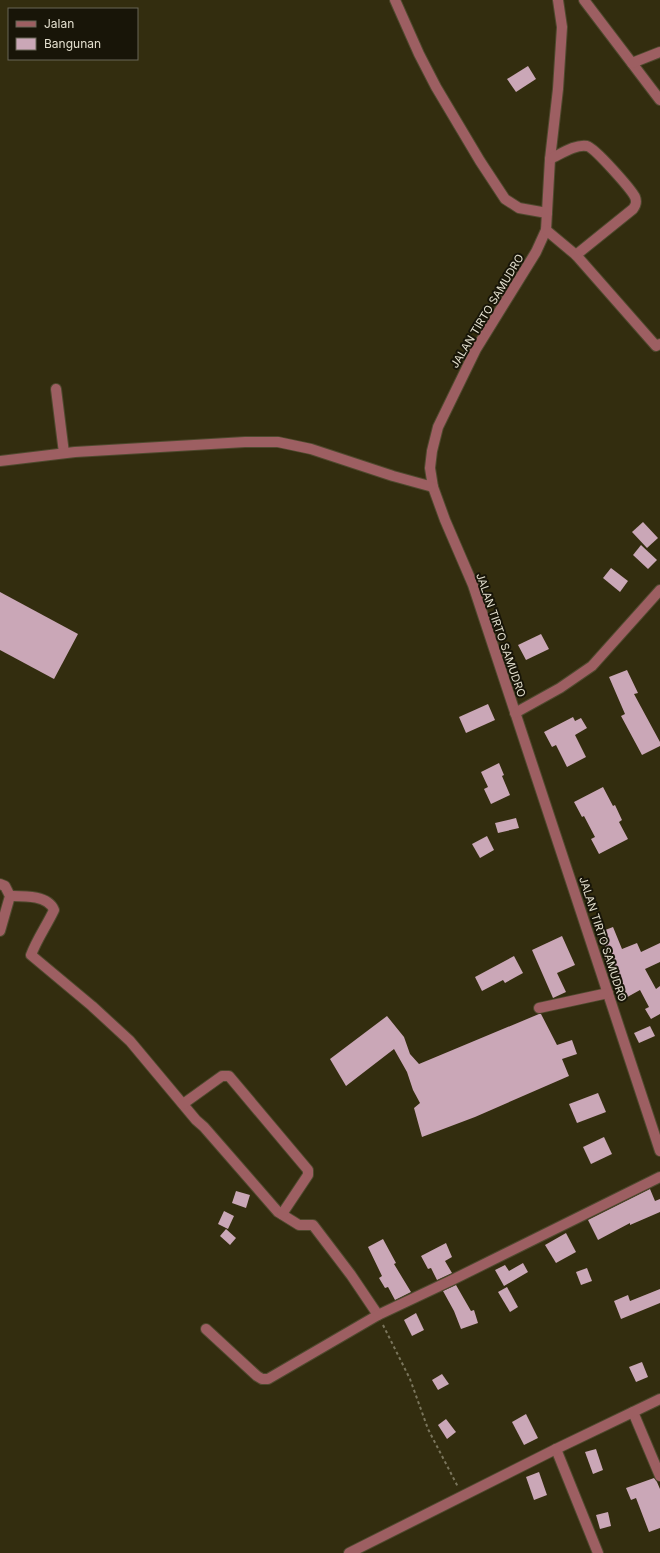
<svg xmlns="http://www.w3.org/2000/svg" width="660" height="1553" font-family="Inter,sans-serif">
<rect width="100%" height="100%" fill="#332d0f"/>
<g fill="#caa7b7">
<polygon points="528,66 536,79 516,92 507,79"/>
<polygon points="643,522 658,538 647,548 632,532"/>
<polygon points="641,545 657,560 648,569 633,555"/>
<polygon points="611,568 628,581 620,592 603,578"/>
<polygon points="0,592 78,634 54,679 0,650"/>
<polygon points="541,634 549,649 526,660 518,645"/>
<polygon points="627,670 638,693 634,694 660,742 660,746 642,755 621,716 625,714 609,677"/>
<polygon points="488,704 495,720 466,733 459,717"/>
<polygon points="573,717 575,721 581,718 587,728 575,735 586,757 567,767 556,745 552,747 544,732"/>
<polygon points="499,763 504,775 502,776 510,795 491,804 484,789 488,787 481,772"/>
<polygon points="603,787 613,806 615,805 622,820 619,822 628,839 599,854 591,839 595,837 584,816 582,817 574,802"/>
<polygon points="516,818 519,828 498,833 495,823"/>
<polygon points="487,836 494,850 480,858 472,844"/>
<polygon points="613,927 622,949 637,943 641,952 660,943 660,962 645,969 656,989 660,986 660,1014 651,1019 645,1009 649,1007 640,990 622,1000 615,987 617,986 604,957 609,955 600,932"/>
<polygon points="562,936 575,965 557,973 566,992 553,998 532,950"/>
<polygon points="514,956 523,973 505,983 503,980 482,991 475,977"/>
<polygon points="539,1014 541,1014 557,1045 572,1040 577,1054 562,1059 569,1076 475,1117 422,1137 414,1108 420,1103 413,1090 407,1072 394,1049 346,1086 330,1059 387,1016 404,1037 410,1054 419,1064"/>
<polygon points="650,1026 655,1036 639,1043 634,1033"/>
<polygon points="598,1093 606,1112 577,1123 569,1104"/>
<polygon points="604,1137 612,1154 591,1164 583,1147"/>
<polygon points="650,1189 655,1201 660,1199 660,1212 630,1225 630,1223 598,1240 588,1220"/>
<polygon points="236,1191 250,1195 246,1208 232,1203"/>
<polygon points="224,1211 234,1216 228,1229 218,1224"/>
<polygon points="226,1229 236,1238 230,1245 220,1236"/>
<polygon points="566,1233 576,1252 556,1263 545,1245"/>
<polygon points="383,1239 396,1263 394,1264 411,1292 395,1300 388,1287 385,1288 379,1278 382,1276 368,1247"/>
<polygon points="446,1243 452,1257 445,1261 452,1273 437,1280 431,1268 428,1269 421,1256"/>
<polygon points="523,1263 528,1272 504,1286 495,1270 505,1265 509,1271"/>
<polygon points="587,1268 592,1281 581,1285 576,1272"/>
<polygon points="456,1285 471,1311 474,1310 478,1323 461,1329 454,1311 443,1291"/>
<polygon points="507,1287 518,1307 510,1312 498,1292"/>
<polygon points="660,1289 660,1303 621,1319 614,1301 628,1295 630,1301"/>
<polygon points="416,1313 424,1330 412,1336 404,1320"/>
<polygon points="642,1362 648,1377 636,1382 629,1367"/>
<polygon points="442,1374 449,1384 438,1390 432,1380"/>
<polygon points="526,1414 538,1438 524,1445 512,1422"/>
<polygon points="446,1419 456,1432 447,1439 438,1425"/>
<polygon points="596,1449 603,1470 593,1474 585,1452"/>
<polygon points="539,1472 547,1495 534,1500 526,1477"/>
<polygon points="654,1478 657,1482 660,1489 660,1528 649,1532 636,1498 631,1500 626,1488"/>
<polygon points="608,1512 611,1526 600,1529 596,1515"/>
</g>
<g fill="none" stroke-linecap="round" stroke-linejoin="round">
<defs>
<g id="minor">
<polyline points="395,0 419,54 436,87 480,161 505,199 519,208 547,213"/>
<polyline points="558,0 562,27 558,89 550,159 546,230 536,252 476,349 438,427 432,451 430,468 433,487 445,520 473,585 660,1151"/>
<polyline points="584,0 660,100"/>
<polyline points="632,63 660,52"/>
<path d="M550 159C561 154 575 144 587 146 595 148 631 189 635 197 637 202 636 205 633 209L576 255"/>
<polyline points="546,230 576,255 656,346 660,344"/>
<polyline points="56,389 64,453"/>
<polyline points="0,461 75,452 245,442 278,442 311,449 393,476 433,487"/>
<polyline points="515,713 560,688 592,666 660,590"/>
<polyline points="0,884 5,886 10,896 0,931"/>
<path d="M10 896C23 896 48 895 54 910 47 925 37 939 31 955L92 1006 130 1041 196 1120 204 1127 278 1212 299 1225H313L351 1275 378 1315 450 1281 660 1177"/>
<polyline points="539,1008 608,993"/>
<polyline points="183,1104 222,1076 229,1076 308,1170 308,1175 282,1214"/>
<polyline points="206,1329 257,1376 262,1379 268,1379 378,1315"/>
<polyline points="633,1412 660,1476"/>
<polyline points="556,1449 598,1553"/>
<polyline points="349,1553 556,1449 660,1399"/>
</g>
</defs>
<use href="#minor" stroke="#4f492e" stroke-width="12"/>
<polyline stroke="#7a755c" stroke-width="2" stroke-dasharray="3 3" stroke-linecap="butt" points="383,1325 410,1379 428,1429 458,1487"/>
<use href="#minor" stroke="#9d5f62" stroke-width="10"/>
</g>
<g text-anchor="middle" stroke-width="4" stroke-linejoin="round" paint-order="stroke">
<g font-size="11" fill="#e3dfce" stroke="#181508">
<text transform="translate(487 311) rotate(-59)" y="4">JALAN TIRTO SAMUDRO</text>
<text transform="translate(501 635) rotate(71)" y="4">JALAN TIRTO SAMUDRO</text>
<text transform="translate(603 939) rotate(72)" y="4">JALAN TIRTO SAMUDRO</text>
</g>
</g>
<rect x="8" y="8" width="130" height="52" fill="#181508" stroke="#696657"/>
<rect x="16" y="21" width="20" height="6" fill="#9d5f62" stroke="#696657"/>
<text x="44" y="28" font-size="12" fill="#e3dfce">Jalan</text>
<rect x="16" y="38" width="20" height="12" fill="#caa7b7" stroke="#696657"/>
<text x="44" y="48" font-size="12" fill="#e3dfce">Bangunan</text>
</svg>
